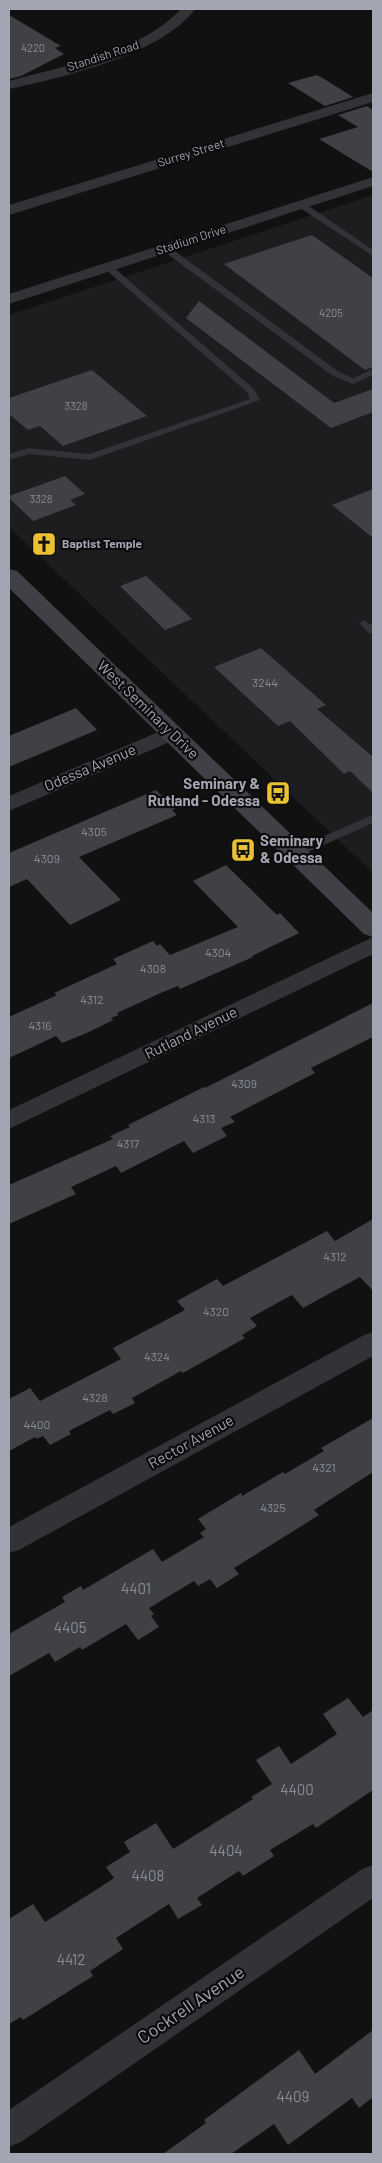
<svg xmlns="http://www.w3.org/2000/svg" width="382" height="2163" font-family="Barlow,sans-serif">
<rect width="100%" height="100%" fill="#111112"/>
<polygon fill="#1d1d1f" points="373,195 373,873 9,527 9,315"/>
<g fill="#404145">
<polygon points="9,15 61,46 55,48 64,54 21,76 9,79"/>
<polygon points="317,75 326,80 353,97 325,106 288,83"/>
<polygon points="367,106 373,110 373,172 319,139 358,127 338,115"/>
<polygon points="312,235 373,278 373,367 365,370 224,264"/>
<polygon points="199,301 334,403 373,389 373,412 331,428 186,318"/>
<polygon points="92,370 147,416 63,446 40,426 28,430 9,414 9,398"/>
<polygon points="65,476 85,494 70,500 76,505 33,521 9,498 9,496"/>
<polygon points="373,489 373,538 332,505"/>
<polygon points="146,576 192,619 165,630 120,586"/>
<polygon points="261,648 326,705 317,709 373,757 373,793 350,771 344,774 290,721 278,726 214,667"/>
<polygon points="76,708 97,730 9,767 9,736"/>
<polygon points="156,790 175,809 172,810 177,815 79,857 121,900 70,925 27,879 9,887 9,853"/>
<polygon points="226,865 277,915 280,913 299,933 252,956 253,957 180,989 178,986 163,992 117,1013 119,1015 111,1018 113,1020 89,1032 62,1043 56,1036 9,1058 9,1017 57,995 54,993 117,964 113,959 153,941 157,946 160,944 170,955 238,927 193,881"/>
<polygon points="373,1003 373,1037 311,1068 315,1073 230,1117 235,1122 221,1128 227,1136 193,1153 184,1141 121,1173 116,1166 71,1187 76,1194 9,1224 9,1185 113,1139 110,1136 130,1127 128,1125 204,1087 205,1088"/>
<polygon points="373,1219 373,1291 360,1277 303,1308 292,1295 250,1318 257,1326 242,1335 245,1338 183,1373 181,1371 132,1398 135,1403 113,1414 110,1410 69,1431 71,1434 50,1445 43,1436 37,1439 35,1437 9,1451 9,1399 30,1388 40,1401 121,1359 113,1348 185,1310 177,1301 217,1279 223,1286 327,1231 335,1241"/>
<polygon points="373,1418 373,1472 314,1510 319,1515 234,1568 239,1574 217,1588 210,1579 198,1586 194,1581 149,1608 154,1614 151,1616 159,1627 138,1640 126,1624 82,1650 80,1647 55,1662 49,1653 9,1676 9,1634 65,1602 62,1597 81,1586 83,1590 153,1549 162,1562 204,1537 200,1533 206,1529 198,1519 241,1493 242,1496 283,1472 285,1474 324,1451 321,1448"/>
<polygon points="348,1698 363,1717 373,1710 373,1790 316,1828 313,1824 270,1850 274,1856 243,1876 239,1871 197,1898 202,1905 178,1919 169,1904 116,1938 123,1949 90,1971 93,1976 23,2020 21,2017 9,2024 9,1919 33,1904 45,1922 99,1888 114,1878 106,1867 130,1852 124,1842 156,1823 173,1849 253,1799 251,1797 272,1784 256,1760 279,1746 291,1764 337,1734 323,1714"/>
<polygon points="373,2030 373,2097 359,2108 352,2098 288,2145 274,2124 231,2154 163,2154 206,2123 204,2120 299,2050 315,2074"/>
</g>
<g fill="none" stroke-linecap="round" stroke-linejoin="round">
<g fill="#323237" fill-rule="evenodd">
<polygon points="297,202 303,202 373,250 373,256 297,206"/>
<polygon points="162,246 168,246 339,372 353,378 373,369 373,375 353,384 333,376 162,250"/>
<polygon points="105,265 111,265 254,389 260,400 90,460 29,454 9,460 9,454 29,448 89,454 250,399 247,392 105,269"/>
<polygon points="364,620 373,626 373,634 369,633 359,623"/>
<polygon points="373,815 373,823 299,856 291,856 289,853 291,850"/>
</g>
<g fill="#323237" fill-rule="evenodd">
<path d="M181 9H195C163 54 61 78 9 89V81C63 66 142 52 181 9Z"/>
<polygon points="373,93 373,102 9,215 9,205"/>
<polygon points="373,177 373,186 9,304 9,294"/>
<polygon points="172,726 179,728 182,733 179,738 9,811 9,796"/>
<polygon points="373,937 373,954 9,1129 9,1110"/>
<polygon points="373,1332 373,1356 19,1550 9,1553 9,1527 364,1335"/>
<polygon points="373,1865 373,1898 21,2142 9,2147 9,2110 362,1869"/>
</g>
<polygon fill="#404147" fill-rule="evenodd" points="9,569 17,571 373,913 373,937 364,934 9,588"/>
</g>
<defs>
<symbol id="church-square" viewBox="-11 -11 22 22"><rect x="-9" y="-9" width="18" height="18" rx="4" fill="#e9c133" stroke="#0c0c0d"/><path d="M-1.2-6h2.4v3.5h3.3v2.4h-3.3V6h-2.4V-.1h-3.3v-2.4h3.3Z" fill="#111"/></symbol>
<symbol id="bus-square" viewBox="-11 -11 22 22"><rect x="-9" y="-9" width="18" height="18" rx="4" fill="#e9c133" stroke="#0c0c0d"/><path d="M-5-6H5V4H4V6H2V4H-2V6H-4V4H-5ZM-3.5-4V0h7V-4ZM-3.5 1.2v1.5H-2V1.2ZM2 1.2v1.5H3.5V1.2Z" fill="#111"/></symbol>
</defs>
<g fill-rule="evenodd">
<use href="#church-square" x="30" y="530" width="28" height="28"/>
<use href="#bus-square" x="264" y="779" width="28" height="28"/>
<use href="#bus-square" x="229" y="836" width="28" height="28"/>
</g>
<g text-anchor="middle" stroke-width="4.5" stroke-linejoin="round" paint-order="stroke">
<g font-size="11" fill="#8a8d97">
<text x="33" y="52">4220</text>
<text x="331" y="317">4205</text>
<text x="76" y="410">3328</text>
<text x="41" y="503">3328</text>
</g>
<g font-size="12" fill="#a3a6b2" stroke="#0c0c0d">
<text transform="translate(103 56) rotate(-18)" y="4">Standish Road</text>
<text transform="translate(191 153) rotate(-17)" y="4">Surrey Street</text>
<text transform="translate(191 240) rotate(-18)" y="4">Stadium Drive</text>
</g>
<g font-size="12" font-weight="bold" fill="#a3a6b2" stroke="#0c0c0d" text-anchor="start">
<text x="62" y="548">Baptist Temple</text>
</g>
<g font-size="12" fill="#8a8d97">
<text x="265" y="687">3244</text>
<text x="94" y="836">4305</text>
<text x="47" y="863">4309</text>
<text x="218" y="957">4304</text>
<text x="153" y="973">4308</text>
<text x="92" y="1004">4312</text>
<text x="40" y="1030">4316</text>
<text x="244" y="1088">4309</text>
<text x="204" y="1123">4313</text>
<text x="128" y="1148">4317</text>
<text x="335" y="1261">4312</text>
<text x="216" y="1316">4320</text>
<text x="157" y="1361">4324</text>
<text x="95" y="1402">4328</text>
<text x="37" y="1429">4400</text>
<text x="324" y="1472">4321</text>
<text x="273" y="1512">4325</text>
</g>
<g font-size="15" fill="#a3a6b2" stroke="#0c0c0d">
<text transform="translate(148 710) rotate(44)" y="5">West Seminary Drive</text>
<text transform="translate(90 768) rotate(-23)" y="5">Odessa Avenue</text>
<text transform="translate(191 1033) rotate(-26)" y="5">Rutland Avenue</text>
<text transform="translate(191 1442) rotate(-29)" y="5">Rector Avenue</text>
</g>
<g font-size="15" font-weight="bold" fill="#a3a6b2" stroke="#0c0c0d" text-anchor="end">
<text x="260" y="789">Seminary &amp;<tspan x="260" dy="17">Rutland - Odessa</tspan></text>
<text x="260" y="846" text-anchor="start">Seminary<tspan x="260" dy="17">&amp; Odessa</tspan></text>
</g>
<g font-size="15" fill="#8a8d97">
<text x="136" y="1594">4401</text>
<text x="70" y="1633">4405</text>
<text x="297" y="1795">4400</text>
<text x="226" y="1856">4404</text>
<text x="148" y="1881">4408</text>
<text x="71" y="1965">4412</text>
<text x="293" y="2102">4409</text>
</g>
<g font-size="18" fill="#a3a6b2" stroke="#0c0c0d">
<text transform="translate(191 2005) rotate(-34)" y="6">Cockrell Avenue</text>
</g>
</g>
<rect width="382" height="2163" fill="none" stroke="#a3a6b2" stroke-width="20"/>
</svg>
